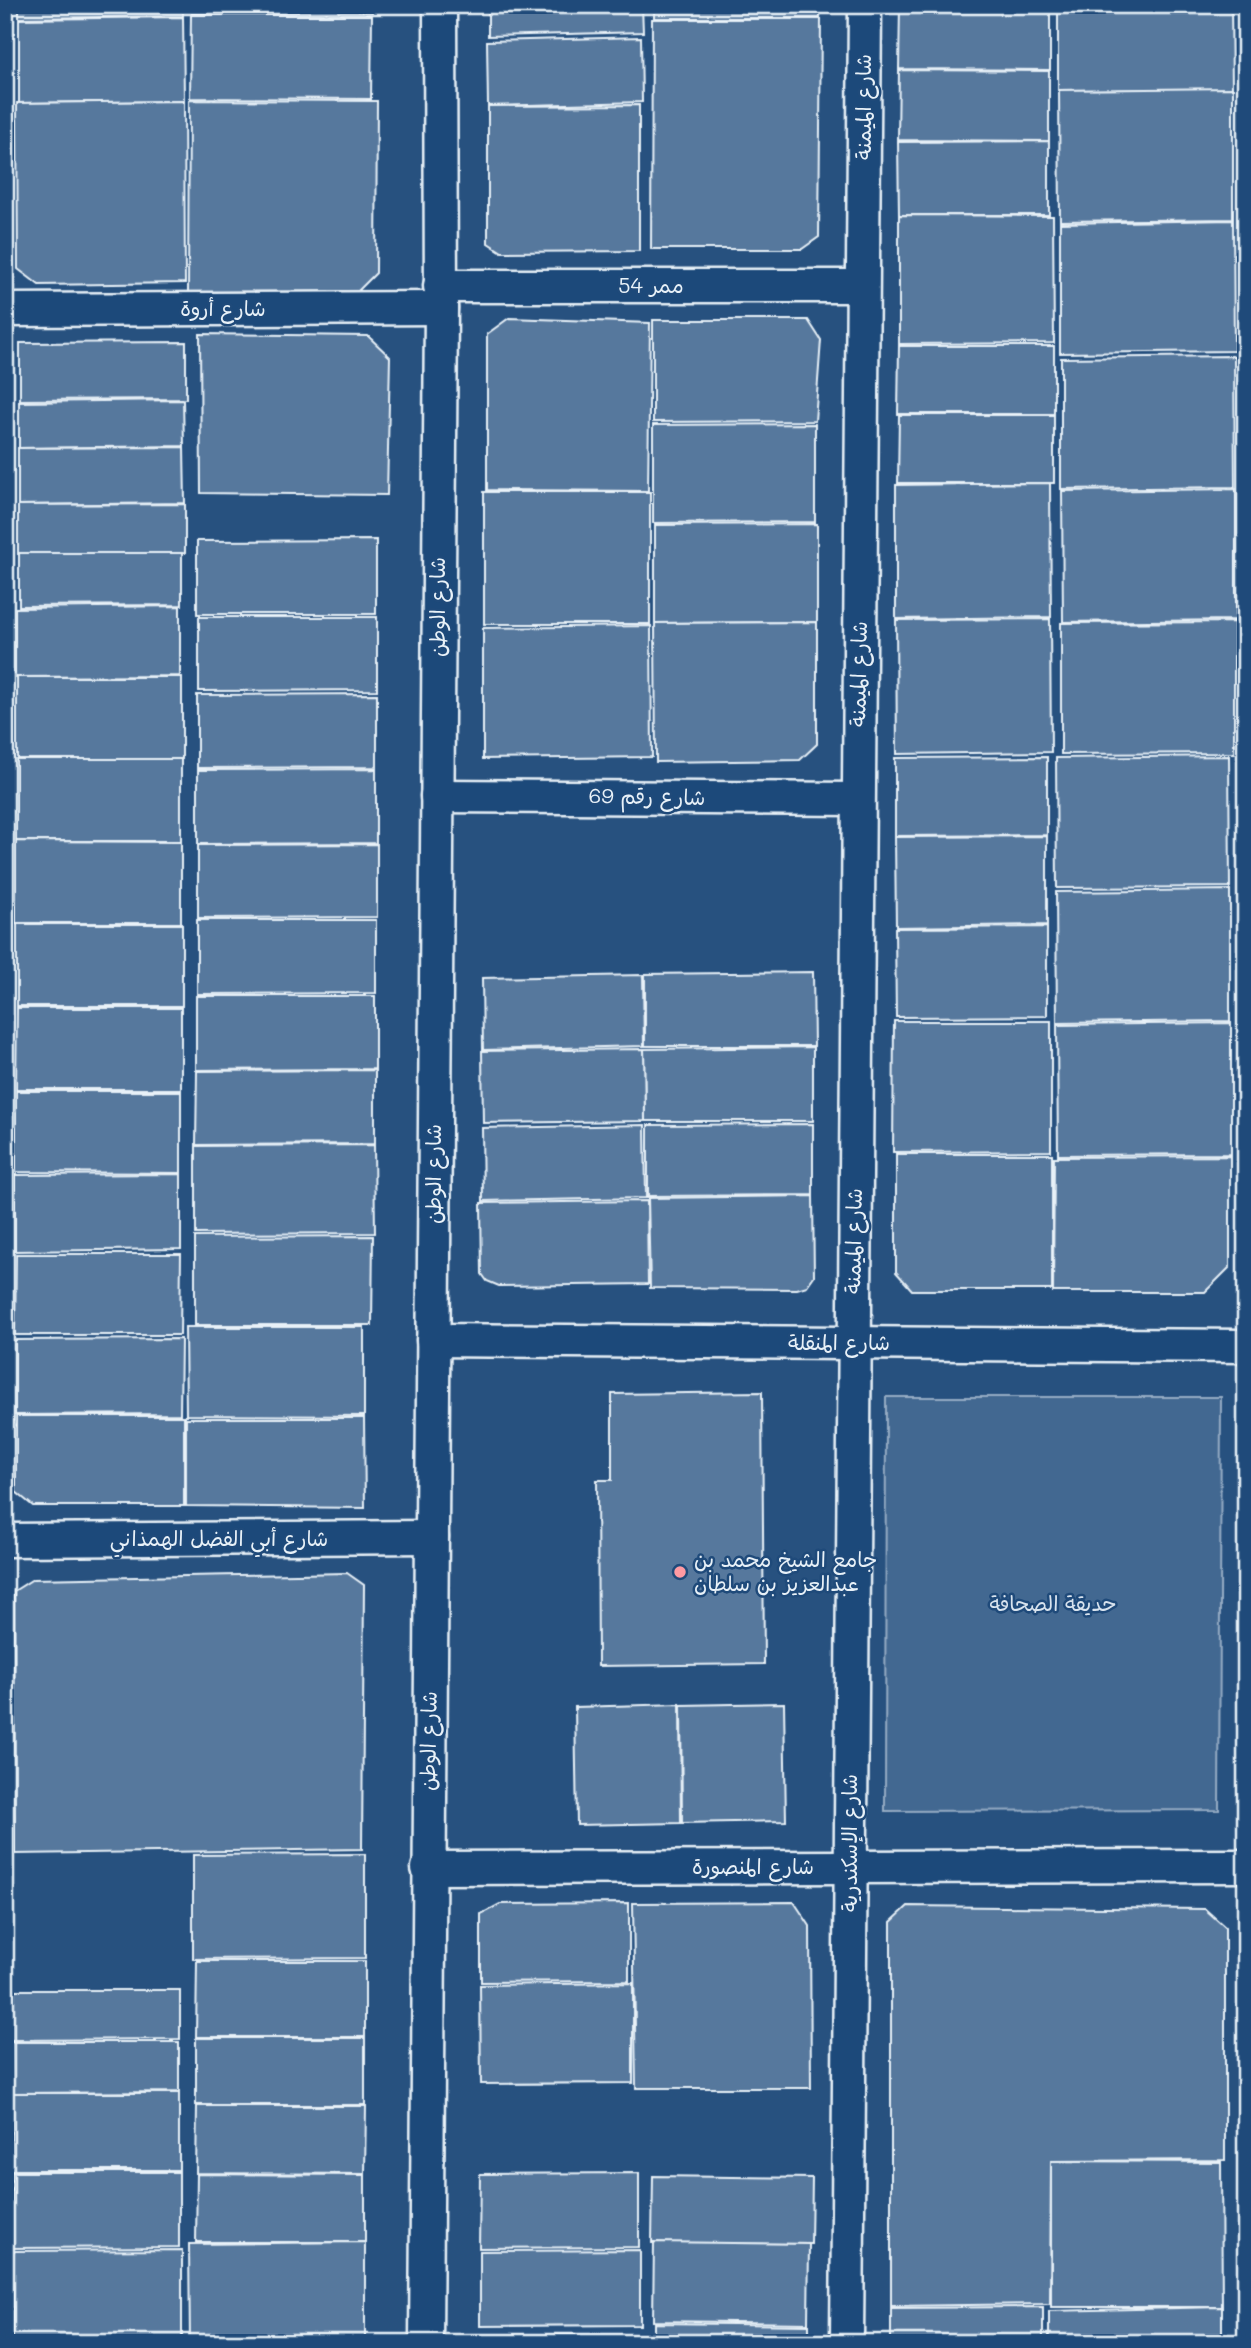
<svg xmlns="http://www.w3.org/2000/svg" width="1251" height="2348" font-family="Mali,'Playpen Sans Arabic',sans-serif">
<rect width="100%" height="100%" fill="#27517f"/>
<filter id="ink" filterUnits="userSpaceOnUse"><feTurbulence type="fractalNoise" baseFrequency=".0143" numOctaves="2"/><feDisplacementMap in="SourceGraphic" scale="14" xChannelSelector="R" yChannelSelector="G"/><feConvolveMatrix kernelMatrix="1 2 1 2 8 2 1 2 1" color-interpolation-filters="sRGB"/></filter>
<g filter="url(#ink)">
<polygon fill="#436891" stroke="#96acc4" stroke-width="2" points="886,1397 1221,1397 1219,1810 885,1811"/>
<g fill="#57789d" stroke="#e8f1f8" stroke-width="2">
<polygon points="19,5 183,5 183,16 19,18"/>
<polygon points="192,5 372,5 372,12 192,13"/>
<polygon points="488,5 642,5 643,32 488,36"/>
<polygon points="654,5 821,5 820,18 654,18"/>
<polygon points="900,5 1050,5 1050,70 899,69"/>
<polygon points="1058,5 1231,5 1232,89 1058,90"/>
<polygon points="191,15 372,15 371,99 190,98"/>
<polygon points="183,17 184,101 19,103 19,19"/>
<polygon points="652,19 821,19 819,237 802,249 651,249"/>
<polygon points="641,37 642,102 488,106 487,41"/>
<polygon points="899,70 1049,71 1049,141 898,140"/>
<polygon points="1233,88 1233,219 1060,221 1059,90"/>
<polygon points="189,100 377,101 376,273 357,292 188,292"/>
<polygon points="184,101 185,283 39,285 18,269 17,103"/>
<polygon points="639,105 639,251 502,252 488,243 488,106"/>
<polygon points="1049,141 1049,215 899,215 898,142"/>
<polygon points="899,215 1053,216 1054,343 899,344"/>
<polygon points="1233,220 1234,351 1060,353 1060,223"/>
<polygon points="509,318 650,323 648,491 487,490 487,334"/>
<polygon points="653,320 808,320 821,340 815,421 653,422"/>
<polygon points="200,334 368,336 390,357 387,495 201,493"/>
<polygon points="186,342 186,399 20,400 20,343"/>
<polygon points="899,346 1054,346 1054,414 898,414"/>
<polygon points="1234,356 1235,487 1061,489 1061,358"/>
<polygon points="183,400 184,446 19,448 19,402"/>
<polygon points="899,415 1054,415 1054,483 898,483"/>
<polygon points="815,424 815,522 653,523 653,425"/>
<polygon points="184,447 185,503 18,505 18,448"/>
<polygon points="1050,483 1051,617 896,619 896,485"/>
<polygon points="1236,489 1236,620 1063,622 1062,491"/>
<rect x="484" y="492" width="166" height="132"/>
<polygon points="185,504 185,553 18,554 18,505"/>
<polygon points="817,524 817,622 655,623 655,525"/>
<polygon points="376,540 376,614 197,614 197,541"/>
<polygon points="19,553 182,553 182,605 19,606"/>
<polygon points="180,606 180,676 15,677 15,608"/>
<polygon points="199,617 377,617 377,690 199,691"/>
<polygon points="1050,619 1051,752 897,754 896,620"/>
<polygon points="817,622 817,744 800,760 656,762 655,623"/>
<polygon points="1234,622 1234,753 1061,754 1061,623"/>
<polygon points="651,626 652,757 483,759 483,628"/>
<rect x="17" y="677" width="165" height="82"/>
<polygon points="377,694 377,767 197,768 197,695"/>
<polygon points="1229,756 1230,887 1057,888 1056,758"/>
<polygon points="1047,757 1047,835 895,836 895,758"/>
<rect x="16" y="759" width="165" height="82"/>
<polygon points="376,769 376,843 198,844 198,770"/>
<polygon points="1047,836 1047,925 896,927 895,837"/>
<polygon points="16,841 181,842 181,923 16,923"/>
<polygon points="377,844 377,917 198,918 198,845"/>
<polygon points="1230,890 1230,1021 1057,1023 1056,892"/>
<polygon points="197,920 376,920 376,993 197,994"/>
<rect x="17" y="924" width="165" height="82"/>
<polygon points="1047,927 1047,1016 896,1017 895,928"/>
<polygon points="813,972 814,1046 645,1046 645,974"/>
<polygon points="643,975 644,1046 483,1050 482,978"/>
<polygon points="196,996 375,996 375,1069 196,1070"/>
<polygon points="17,1008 181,1008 181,1089 16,1089"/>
<polygon points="894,1021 1051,1021 1051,1151 893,1152"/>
<polygon points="1231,1023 1231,1154 1058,1155 1057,1025"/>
<polygon points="813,1047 813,1121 645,1121 644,1049"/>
<polygon points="644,1049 645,1121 483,1123 482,1051"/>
<polygon points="375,1070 375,1144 196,1145 197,1071"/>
<polygon points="16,1091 181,1091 181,1173 16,1172"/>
<polygon points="813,1124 813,1195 648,1196 648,1125"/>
<polygon points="645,1125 646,1198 483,1201 482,1128"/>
<polygon points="374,1145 375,1233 196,1234 196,1146"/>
<polygon points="896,1154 1052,1154 1052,1290 912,1290 896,1272"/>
<polygon points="1230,1156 1230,1267 1205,1292 1053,1292 1054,1157"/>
<polygon points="181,1174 181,1249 15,1251 15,1175"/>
<polygon points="813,1196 814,1276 807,1286 797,1289 650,1288 648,1198"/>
<polygon points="647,1201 648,1284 499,1286 487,1281 482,1274 481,1203"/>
<polygon points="373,1236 372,1325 195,1325 195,1237"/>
<polygon points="16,1254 181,1254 180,1335 15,1335"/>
<polygon points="185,1327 364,1327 364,1416 186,1415"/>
<polygon points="181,1339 180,1414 15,1415 15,1340"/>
<polygon points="762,1392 764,1664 598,1666 597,1480 612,1480 612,1394"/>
<polygon points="16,1416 184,1416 184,1506 33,1506 16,1492"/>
<polygon points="186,1418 364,1418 365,1508 186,1506"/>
<polygon points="347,1573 364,1585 362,1849 15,1854 14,1591 33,1579"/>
<polygon points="784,1703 786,1821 682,1823 681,1705"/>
<polygon points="680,1704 681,1823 577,1825 575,1707"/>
<polygon points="365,1854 365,1958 193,1959 193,1855"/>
<polygon points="794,1902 810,1926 811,2088 636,2088 633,1903"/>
<polygon points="629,1903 629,1981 481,1982 481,1914 500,1904"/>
<polygon points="908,1906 1205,1909 1225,1927 1225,2160 1051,2161 1050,2304 891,2306 891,1922"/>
<polygon points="197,1961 365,1961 365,2037 196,2037"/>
<polygon points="633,1983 633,2083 481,2084 480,1985"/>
<polygon points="11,1990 180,1990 180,2039 11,2040"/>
<rect x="196" y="2038" width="169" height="67"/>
<polygon points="11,2042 179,2042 179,2092 10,2093"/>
<polygon points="12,2093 179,2093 179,2170 11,2170"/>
<polygon points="197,2106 366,2106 365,2174 196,2173"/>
<polygon points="1051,2161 1221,2162 1222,2307 1051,2307"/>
<polygon points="12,2172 179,2172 179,2247 12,2248"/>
<polygon points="639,2173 639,2247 479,2248 480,2174"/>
<polygon points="197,2174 365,2175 365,2242 196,2242"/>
<polygon points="653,2176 812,2178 811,2244 652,2243"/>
<polygon points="365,2242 365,2343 190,2343 189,2244"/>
<polygon points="654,2242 809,2244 808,2323 653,2321"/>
<polygon points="182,2250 182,2343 13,2343 13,2251"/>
<polygon points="640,2250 640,2325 480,2326 480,2251"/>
<polygon points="1043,2307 1043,2343 891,2343 891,2308"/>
<polygon points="1222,2307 1222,2343 1049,2343 1049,2311"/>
<polygon points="654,2323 809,2325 809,2343 654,2343"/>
<rect x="479" y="2335" width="160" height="8"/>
</g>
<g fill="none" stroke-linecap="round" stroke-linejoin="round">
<defs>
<g id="street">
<polyline points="440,286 862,286"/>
<polyline points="5,310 441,308"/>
<polyline points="437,796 858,799"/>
<polyline points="433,1340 1246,1346"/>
<polyline points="5,1540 432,1537"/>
<polyline points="428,1868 1246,1866"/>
<polyline points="426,2343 441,308 440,5"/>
<polyline points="847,2343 865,5"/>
</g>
</defs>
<use href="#street" stroke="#e8f1f8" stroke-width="37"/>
<use href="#street" stroke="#1f4a7a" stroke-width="32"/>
</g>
</g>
<circle fill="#ff9aa2" stroke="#1f4a7a" stroke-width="2.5" cx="680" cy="1572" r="7"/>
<g text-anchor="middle" stroke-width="5" stroke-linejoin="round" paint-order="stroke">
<g font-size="21" fill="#e8f1f8" stroke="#1f4a7a">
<text transform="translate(864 107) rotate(-90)" y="7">شارع الميمنة</text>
<text x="651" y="293">ممر 54</text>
<text x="223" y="316">شارع أروة</text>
<text transform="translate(438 607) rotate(-90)" y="7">شارع الوطن</text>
<text transform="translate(859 674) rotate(-89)" y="7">شارع الميمنة</text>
<text transform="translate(647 797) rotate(1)" y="7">شارع رقم 69</text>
<text transform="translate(434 1174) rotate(-90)" y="7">شارع الوطن</text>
<text transform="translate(854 1241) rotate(-89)" y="7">شارع الميمنة</text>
<text x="839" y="1350">شارع المنقلة</text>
<text x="219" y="1546">شارع أبي الفضل الهمذاني</text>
<text transform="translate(429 1741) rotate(-89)" y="7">شارع الوطن</text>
<text transform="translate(850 1843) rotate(-90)" y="7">شارع الإسكندرية</text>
<text x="753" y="1874">شارع المنصورة</text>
</g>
<g font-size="21" fill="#e8f1f8" stroke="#1f4a7a" text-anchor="start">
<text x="694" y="1567">جامع الشيخ محمد بن<tspan x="694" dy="24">عبدالعزيز بن سلطان</tspan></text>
</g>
<g font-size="21" fill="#d8e3ee" stroke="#1f4a7a">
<text x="1053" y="1611">حديقة الصحافة</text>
</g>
</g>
<rect width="1251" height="2348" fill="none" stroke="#1f4a7a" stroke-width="28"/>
<rect x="14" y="14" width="1223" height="2320" fill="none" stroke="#e8f1f8" stroke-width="2.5" filter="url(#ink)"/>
</svg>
